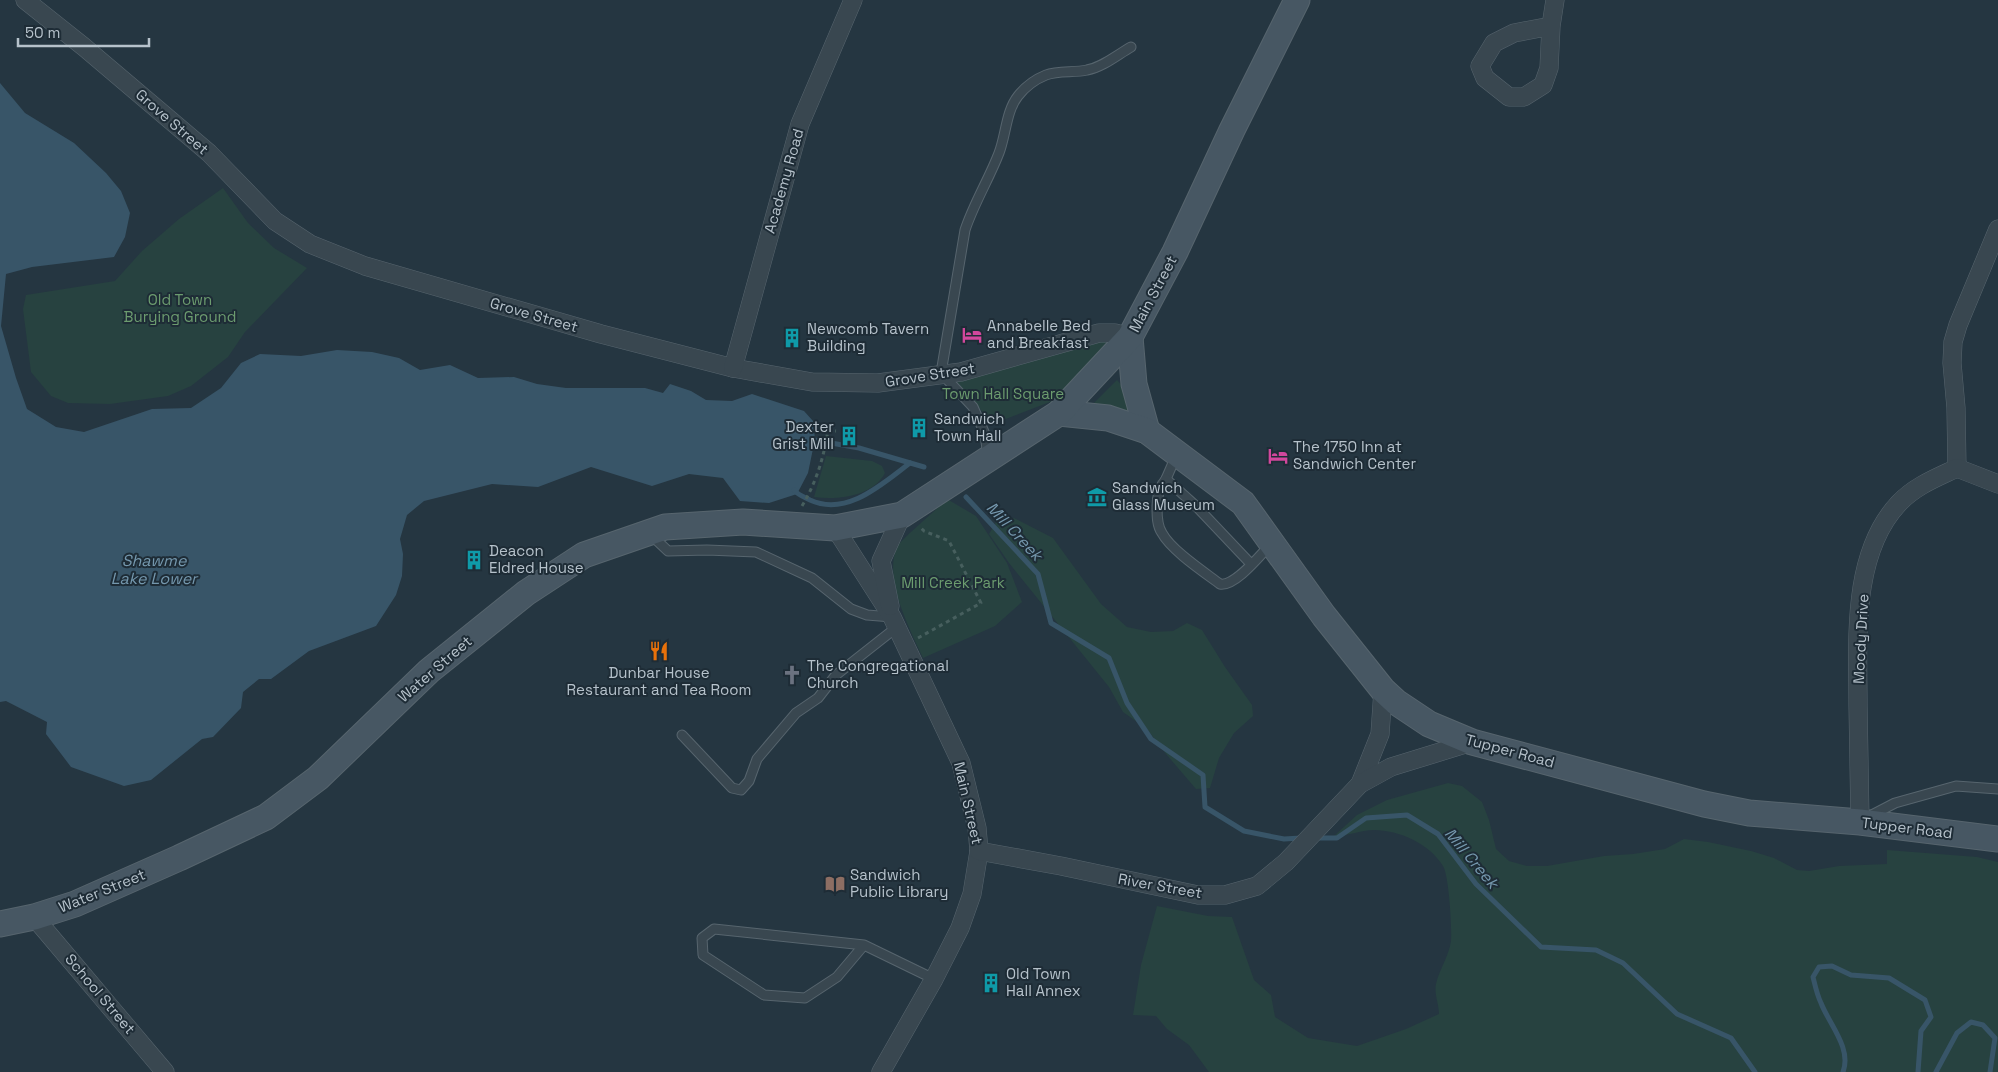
<svg xmlns="http://www.w3.org/2000/svg" width="1998" height="1072" font-family="'Space Grotesk',sans-serif">
<rect width="100%" height="100%" fill="#253641"/>
<g fill="#274240">
<polygon points="223,188 248,223 274,248 307,268 245,332 228,357 191,386 168,396 110,404 68,403 51,396 31,372 23,309 26,295 115,281 142,251 179,219"/>
<polygon points="1100,340 1106,342 1105,347 1055,400 993,424 957,382"/>
<polygon points="1117,380 1123,387 1132,418 1090,407"/>
<path d="M826 456 872 461 882 466 885 473C872 497 838 500 814 497Z"/>
<path d="M947 499 976 516 1007 563 1022 602 995 626 923 658C910 629 883 579 897 547 900 540 939 508 947 499Z"/>
<polygon points="1014,518 1053,538 1101,604 1127,627 1151,632 1173,631 1187,623 1202,630 1225,667 1252,705 1253,716 1234,733 1219,758 1210,788 1196,789 1166,754 1147,729 1123,712 1109,687 1009,563 989,534 996,522"/>
<path d="M1448 783 1462 786 1482 802 1489 820 1496 849 1509 861 1527 866H1547L1604 856 1633 854 1665 849 1684 839 1708 842 1751 851 1774 858 1797 870 1809 871 1839 866 1887 864V850L1977 857 1998 862V1072H1209L1189 1045 1167 1029 1156 1016 1133 1015 1141 965 1157 906 1208 916 1232 917 1254 980 1271 995 1275 1017 1308 1038 1357 1046 1406 1029 1439 1014C1439 1004 1434 995 1436 984 1439 970 1449 956 1451 941 1452 929 1449 875 1443 866 1430 844 1399 830 1374 830 1361 830 1347 836 1333 837L1357 815 1387 800Z"/>
</g>
<polygon fill="#385568" points="0,83 25,113 74,143 106,173 121,191 130,213 125,237 114,257 32,267 6,274 1,326 16,378 27,409 56,427 84,432 152,409 191,408 221,388 241,363 260,354 301,356 337,350 372,352 399,358 420,370 450,365 478,378 514,377 537,384 566,388 645,388 663,393 670,384 691,391 706,400 732,401 752,394 804,411 813,421 815,439 808,473 797,494 769,503 740,501 723,478 689,474 652,486 591,467 538,487 492,484 424,501 407,515 400,539 403,554 402,576 396,595 376,626 309,651 271,679 259,679 243,692 241,708 213,737 202,739 151,780 124,786 71,767 46,734 47,722 6,701 0,702"/>
<g fill="none" stroke-linecap="round" stroke-linejoin="round">
<g stroke="#385568" stroke-width="5">
<polyline points="809,439 859,448 924,467"/>
<path d="M794 490C798 495 804 497 810 500 847 517 882 484 910 463"/>
<polyline points="966,497 1038,574 1051,623 1109,658 1127,703 1151,739 1203,775 1205,807 1244,831 1284,839 1301,838"/>
<polyline points="1315,838 1337,838 1366,818 1407,815 1438,834 1476,884 1541,947 1596,950 1623,963 1677,1014 1731,1038 1755,1072"/>
<path d="M1843 1072C1852 1048 1829 1024 1821 1003 1817 995 1815 985 1813 977L1819 967 1832 966 1851 975 1889 978 1925 1000 1931 1017 1921 1031 1918 1072"/>
<polyline points="1936,1072 1957,1033 1971,1022 1983,1025 1995,1038 1990,1072"/>
</g>
<defs>
<g id="lane">
<path d="M988 457 985 434 973 407 941 373 965 230C974 203 989 179 999 153 1006 135 1006 111 1018 96 1025 87 1036 79 1046 75 1058 70 1074 73 1087 70 1103 67 1117 55 1131 47"/>
<polyline points="1166,479 1176,456"/>
<polyline points="650,534 668,551 707,550 756,552 812,578 851,609 867,615 892,617"/>
<path d="M1251 564 1196 506 1166 479C1159 487 1157 496 1157 507 1157 516 1157 526 1162 533 1171 550 1204 572 1220 584 1235 587 1261 554 1271 544"/>
<polyline points="682,735 732,788 741,790 749,781 757,759 796,713 818,698 836,675 897,627"/>
<polyline points="1868,817 1895,803 1956,786 1998,789"/>
<polyline points="864,945 837,977 805,998 764,995 703,955 702,938 714,929 864,945 934,979"/>
</g>
<g id="street">
<polyline points="25,0 84,47 209,153 275,221 310,244 365,266 601,334 733,368 812,382 878,383 961,372 1099,333 1115,333 1130,337"/>
<polyline points="1551,26 1514,33 1494,43 1480,66 1485,78 1509,97 1524,97 1543,85 1549,68 1551,26 1555,0"/>
<polyline points="733,368 800,124 853,0"/>
<polyline points="1957,468 1956,408 1952,363 1953,342 1958,325 1998,229"/>
<polyline points="835,528 892,617 961,763 977,828 979,851 972,894 960,928 934,979 881,1072"/>
<polyline points="890,606 881,561 902,515"/>
<polyline points="1360,784 1380,734 1383,690"/>
<path d="M1860 822C1859 783 1859 743 1858 704 1858 640 1851 554 1899 503 1915 486 1936 478 1957 468L1998 484"/>
<polyline points="979,851 1061,866 1198,895 1225,895 1257,886 1286,862 1360,784 1391,767 1472,742"/>
<polyline points="34,917 165,1072"/>
</g>
<g id="secondary">
<polyline points="1130,337 1134,384 1147,431"/>
<polyline points="1059,413 1108,418 1147,431 1243,503 1324,616 1383,690 1396,702 1429,724 1472,742 1704,804 1749,813 1860,822 1998,839"/>
<polyline points="0,924 34,917 75,904 179,858 266,817 318,778 429,671 526,593 584,555 665,527 743,522 835,528 902,515 1059,413 1130,337 1175,252 1232,130 1297,0"/>
</g>
</defs>
<use href="#lane" stroke="#57656e" stroke-width="11"/>
<use href="#street" stroke="#57656e" stroke-width="19"/>
<use href="#secondary" stroke="#57656e" stroke-width="27"/>
<g stroke="#475f5e" stroke-width="3" stroke-dasharray="4 4" stroke-linecap="butt">
<path d="M802 506C816 483 824 457 828 430L836 431"/>
<polyline points="918,638 981,603 949,541 924,531 921,528"/>
</g>
<use href="#lane" stroke="#394750" stroke-width="9"/>
<use href="#street" stroke="#394750" stroke-width="18"/>
<use href="#secondary" stroke="#475763" stroke-width="25"/>
</g>
<defs>
<symbol id="hotel-bare" viewBox="-9 -9 18 18"><path d="M-6-4.5h1.5V1H6V5H4.5V3h-9V5H-6ZM-4 0a1.8 1.8 0 1 1 3.6 0ZM.5 0V-2.5h3Q6-2.5 6 0Z" fill="#d1479c" stroke="#1e2c36" stroke-width="2.5" paint-order="stroke"/></symbol>
<symbol id="building-bare" viewBox="-9 -9 18 18"><path d="M-4-6H4V6H1V3H-1V6H-4ZM-2.5-4.3h1.7v1.8h-1.7ZM.8-4.3h1.7v1.8H.8ZM-2.5-1h1.7V.8h-1.7ZM.8-1h1.7V.8H.8Z" fill="#0f9aa8" stroke="#1e2c36" stroke-width="2.5" paint-order="stroke"/></symbol>
<symbol id="museum-bare" viewBox="-9 -9 18 18"><path d="M0-6L6-3V-2H-6V-3ZM-5-1h2V3h-2ZM-1-1h2V3h-2ZM3-1h2V3H3ZM-6 4H6V6H-6Z" fill="#0f9aa8" stroke="#1e2c36" stroke-width="2.5" paint-order="stroke"/></symbol>
<symbol id="restaurant-bare" viewBox="-9 -9 18 18"><path d="M-5-6h1v4h1v-4h1v4h1v-4h1v5L-1.5 .5V6h-2V.5L-5-1ZM5-6V6H3V1.5H1.5Q1.5-4 5-6Z" fill="#e8710a" stroke="#1e2c36" stroke-width="2.5" paint-order="stroke"/></symbol>
<symbol id="church-bare" viewBox="-9 -9 18 18"><path d="M-1.2-6h2.4v3.5h3.3v2.4h-3.3V6h-2.4V-.1h-3.3v-2.4h3.3Z" fill="#6b7280" stroke="#1e2c36" stroke-width="2.5" paint-order="stroke"/></symbol>
<symbol id="library-bare" viewBox="-9 -9 18 18"><path d="M-6-4Q-3-5.5-.7-3.5V5Q-3 3-6 4ZM6-4Q3-5.5 .7-3.5V5Q3 3 6 4Z" fill="#8d6e63" stroke="#1e2c36" stroke-width="2.5" paint-order="stroke"/></symbol>
</defs>
<g fill-rule="evenodd">
<use href="#hotel-bare" x="958" y="321" width="28" height="28"/>
<use href="#building-bare" x="778" y="324" width="28" height="28"/>
<use href="#building-bare" x="905" y="414" width="28" height="28"/>
<use href="#building-bare" x="835" y="422" width="28" height="28"/>
<use href="#hotel-bare" x="1264" y="442" width="28" height="28"/>
<use href="#museum-bare" x="1083" y="483" width="28" height="28"/>
<use href="#building-bare" x="460" y="546" width="28" height="28"/>
<use href="#restaurant-bare" x="645" y="637" width="28" height="28"/>
<use href="#church-bare" x="778" y="661" width="28" height="28"/>
<use href="#library-bare" x="821" y="870" width="28" height="28"/>
<use href="#building-bare" x="977" y="969" width="28" height="28"/>
</g>
<g text-anchor="middle" stroke-width="4" stroke-linejoin="round" paint-order="stroke">
<g font-size="15" fill="#b6c2cb" stroke="#1e2c36">
<text transform="translate(172 122) rotate(41)" y="5">Grove Street</text>
<text transform="translate(784 181) rotate(-74)" y="5">Academy Road</text>
<text transform="translate(1153 294) rotate(-62)" y="5">Main Street</text>
<text transform="translate(534 315) rotate(16)" y="5">Grove Street</text>
<text transform="translate(930 375) rotate(-9)" y="5">Grove Street</text>
<text transform="translate(1861 639) rotate(-87)" y="5">Moody Drive</text>
<text transform="translate(435 669) rotate(-41)" y="5">Water Street</text>
<text transform="translate(1510 751) rotate(15)" y="5">Tupper Road</text>
<text transform="translate(968 803) rotate(77)" y="5">Main Street</text>
<text transform="translate(1907 828) rotate(7)" y="5">Tupper Road</text>
<text transform="translate(1160 886) rotate(10)" y="5">River Street</text>
<text transform="translate(102 891) rotate(-22)" y="5">Water Street</text>
<text transform="translate(100 994) rotate(50)" y="5">School Street</text>
</g>
<g font-size="15" fill="#6c9c6f" stroke="#1e2c36">
<text x="180" y="305">Old Town<tspan x="180" dy="17">Burying Ground</tspan></text>
<text x="1003" y="399">Town Hall Square</text>
<text x="953" y="588">Mill Creek Park</text>
</g>
<g font-size="15" fill="#b6c2cb" stroke="#1e2c36" text-anchor="start">
<text x="987" y="331">Annabelle Bed<tspan x="987" dy="17">and Breakfast</tspan></text>
<text x="807" y="334">Newcomb Tavern<tspan x="807" dy="17">Building</tspan></text>
<text x="934" y="424">Sandwich<tspan x="934" dy="17">Town Hall</tspan></text>
<text x="834" y="432" text-anchor="end">Dexter<tspan x="834" dy="17">Grist Mill</tspan></text>
<text x="1293" y="452">The 1750 Inn at<tspan x="1293" dy="17">Sandwich Center</tspan></text>
<text x="1112" y="493">Sandwich<tspan x="1112" dy="17">Glass Museum</tspan></text>
<text x="489" y="556">Deacon<tspan x="489" dy="17">Eldred House</tspan></text>
<text x="807" y="671">The Congregational<tspan x="807" dy="17">Church</tspan></text>
<text x="659" y="678" text-anchor="middle">Dunbar House<tspan x="659" dy="17">Restaurant and Tea Room</tspan></text>
<text x="850" y="880">Sandwich<tspan x="850" dy="17">Public Library</tspan></text>
<text x="1006" y="979">Old Town<tspan x="1006" dy="17">Hall Annex</tspan></text>
</g>
<g font-size="16" font-style="italic" fill="#7598ae" stroke="#1e2c36">
<text transform="translate(1015 531) rotate(47)" y="6">Mill Creek</text>
<text x="154" y="566">Shawme<tspan x="154" dy="18">Lake Lower</tspan></text>
<text transform="translate(1472 858) rotate(50)" y="6">Mill Creek</text>
</g>
</g>
<path d="M18 38v8h131v-8" fill="none" stroke="#b6c2cb" stroke-width="2.5"/>
<text x="25" y="38" font-size="15" fill="#b6c2cb" stroke="#1e2c36" stroke-width="4" paint-order="stroke">50 m</text>
</svg>
